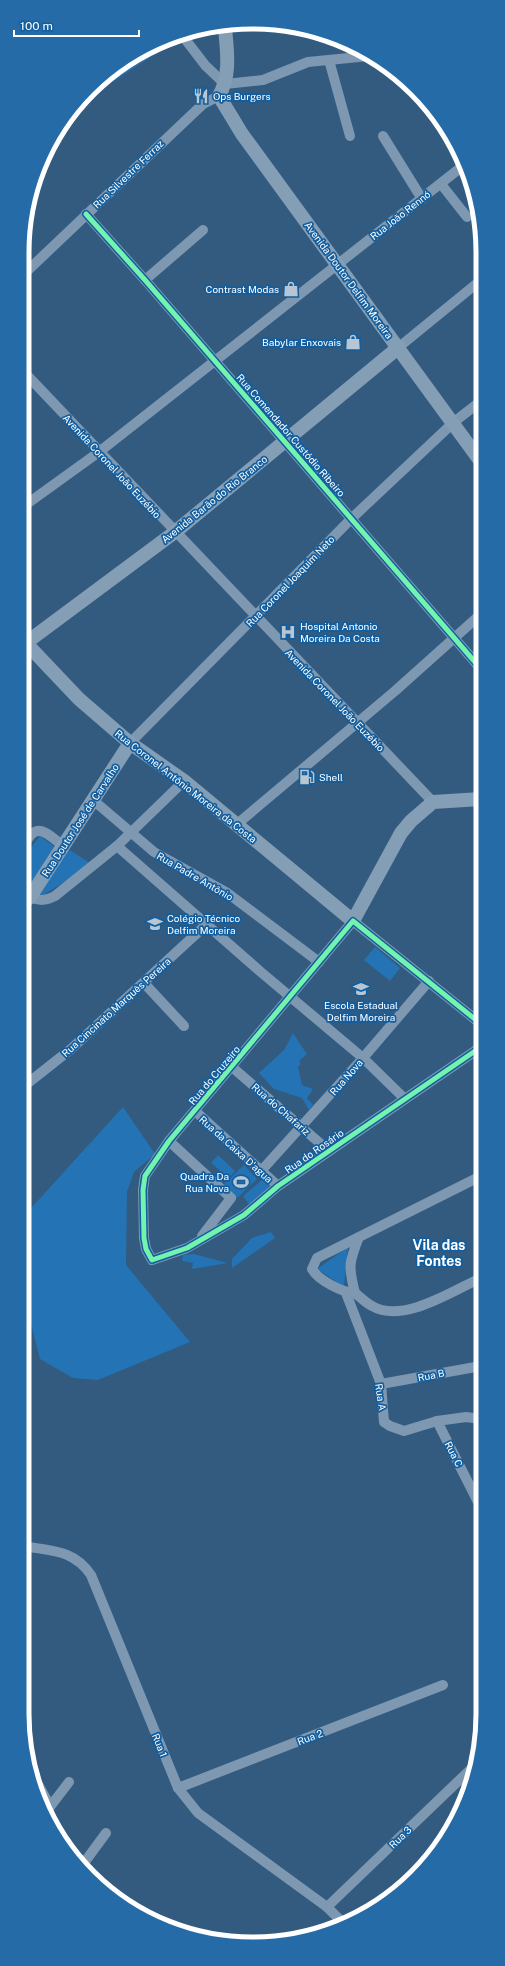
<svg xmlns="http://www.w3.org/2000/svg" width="505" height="1966" font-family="'Public Sans',sans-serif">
<rect width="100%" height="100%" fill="#325b7f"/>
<g fill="#2373b5">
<polygon points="165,44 167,46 85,100 112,69"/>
<polygon points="40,836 58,849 33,883 23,875 23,858"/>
<polygon points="68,849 93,865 41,896 39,895"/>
<polygon points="375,947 400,968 390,981 364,960"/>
<polygon points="293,1033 307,1054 299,1061 301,1064 298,1067 302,1085 313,1089 307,1098 313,1105 309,1110 302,1098 274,1089 259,1073 284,1050"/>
<polygon points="123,1107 155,1154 134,1172 127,1192 126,1265 190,1342 98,1380 73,1378 40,1359 23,1293 23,1217"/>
<polygon points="218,1155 235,1171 229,1178 211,1163"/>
<polygon points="244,1165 257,1179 237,1198 224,1184"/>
<polygon points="263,1179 272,1188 249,1204 243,1196"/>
<polygon points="271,1232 275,1238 232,1268 232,1259 252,1238"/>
<polygon points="348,1247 344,1287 317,1269"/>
<polygon points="194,1254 228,1263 192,1269 193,1263 182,1261 183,1255"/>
</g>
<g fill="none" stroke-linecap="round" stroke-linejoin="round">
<g stroke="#7d98b0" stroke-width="10">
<polyline points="182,35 205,65 225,84 263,80 308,62 369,56"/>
<polyline points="329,60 350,136"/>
<polyline points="383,136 422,199"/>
<polyline points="441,184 467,217"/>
<polyline points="86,214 145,280 481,669"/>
<polyline points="24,274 203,104 219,96"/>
<polyline points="145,280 203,230"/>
<polyline points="399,347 481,280"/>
<polyline points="24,372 433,802"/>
<polyline points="24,506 99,452 464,165"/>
<polyline points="130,743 351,519 454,422 481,401"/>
<polyline points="93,800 154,852 226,892 319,962"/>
<polyline points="236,825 395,691 481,614"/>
<path d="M23 846C26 842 29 836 33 833 42 825 56 841 63 846"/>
<polyline points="117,846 262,973 363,1058 405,1099"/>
<path d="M30 897C39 901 45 901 55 896L117 846 184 781"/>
<polyline points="144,983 184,1026"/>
<polyline points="481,1047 278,1186 244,1215 187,1248 152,1260 146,1249 144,1238 143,1190 145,1176 169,1141 353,921 481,1024"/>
<polyline points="232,1067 329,1151"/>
<polyline points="23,1087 71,1049 207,924"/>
<polyline points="195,1111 278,1186"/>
<polyline points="169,1141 231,1198 202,1236"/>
<polyline points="261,1171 363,1058 429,981"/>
<polyline points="346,1293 381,1384 384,1422 390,1426 404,1431 437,1421 466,1417 481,1419"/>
<path d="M355 1293C343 1293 318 1280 312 1269L317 1258 481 1176"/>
<path d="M355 1293C360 1297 366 1303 372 1306 403 1324 452 1291 481 1278"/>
<path d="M355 1293C348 1266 349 1262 359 1237"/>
<polyline points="381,1384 481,1366"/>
<polyline points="437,1421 481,1508"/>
<path d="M22 1546C51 1551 73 1549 91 1575L178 1788 198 1813 327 1907 343 1923"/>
<polyline points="35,1779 50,1806"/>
<polyline points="178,1788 443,1685"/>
<polyline points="46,1812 69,1782"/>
<polyline points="81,1867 106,1833"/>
<polyline points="327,1907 473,1767"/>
</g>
<g stroke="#849eb5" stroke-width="14">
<path d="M225 28C227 51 231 75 219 96L242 134 481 462"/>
<polyline points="23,640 79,699 130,743 184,781 353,921 401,833 411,821 433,802 481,799"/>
<polyline points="23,645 175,532 399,347"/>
<polyline points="23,903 30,897 130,743"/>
</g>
<defs>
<g id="cycleway">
<polyline points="86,214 145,280 481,669"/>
<polyline points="481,1047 278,1186 244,1215 187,1248 152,1260 146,1249 144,1238 143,1190 145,1176 169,1141 353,921 481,1024"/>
</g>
</defs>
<use href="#cycleway" stroke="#125e9f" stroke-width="8"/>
<use href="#cycleway" stroke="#73f3ae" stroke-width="5"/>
</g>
<defs>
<symbol id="restaurant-bare" viewBox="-9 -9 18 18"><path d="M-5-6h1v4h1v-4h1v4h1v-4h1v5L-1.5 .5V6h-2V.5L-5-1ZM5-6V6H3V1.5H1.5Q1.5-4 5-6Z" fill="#b7c6d2" stroke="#125e9f" stroke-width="2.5" paint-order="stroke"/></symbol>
<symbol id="shop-bare" viewBox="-9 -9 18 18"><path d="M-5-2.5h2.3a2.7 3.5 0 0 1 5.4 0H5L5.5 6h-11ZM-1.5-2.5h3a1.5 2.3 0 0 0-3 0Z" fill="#b7c6d2" stroke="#125e9f" stroke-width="2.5" paint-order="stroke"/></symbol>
<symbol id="hospital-bare" viewBox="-9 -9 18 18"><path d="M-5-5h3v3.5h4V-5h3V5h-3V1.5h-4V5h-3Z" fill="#b7c6d2" stroke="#125e9f" stroke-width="2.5" paint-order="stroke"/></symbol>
<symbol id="fuel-bare" viewBox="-9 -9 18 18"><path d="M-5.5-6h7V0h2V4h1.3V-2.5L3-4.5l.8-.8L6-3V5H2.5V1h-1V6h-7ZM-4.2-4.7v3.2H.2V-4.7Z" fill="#b7c6d2" stroke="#125e9f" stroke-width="2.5" paint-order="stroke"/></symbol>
<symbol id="university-bare" viewBox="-9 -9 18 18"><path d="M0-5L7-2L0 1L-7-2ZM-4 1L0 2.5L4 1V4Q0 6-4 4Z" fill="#b7c6d2" stroke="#125e9f" stroke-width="2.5" paint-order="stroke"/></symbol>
<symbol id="school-bare" viewBox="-9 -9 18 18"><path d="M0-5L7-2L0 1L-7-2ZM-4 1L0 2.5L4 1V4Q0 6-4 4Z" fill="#b7c6d2" stroke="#125e9f" stroke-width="2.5" paint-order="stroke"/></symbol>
<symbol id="stadium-bare" viewBox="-9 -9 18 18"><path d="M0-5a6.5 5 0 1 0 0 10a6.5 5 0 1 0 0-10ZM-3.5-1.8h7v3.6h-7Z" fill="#b7c6d2" stroke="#125e9f" stroke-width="2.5" paint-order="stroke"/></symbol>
</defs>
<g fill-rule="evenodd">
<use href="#restaurant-bare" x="190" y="85" width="22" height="22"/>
<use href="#shop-bare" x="280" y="278" width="22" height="22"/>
<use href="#shop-bare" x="342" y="331" width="22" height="22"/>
<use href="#hospital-bare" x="277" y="621" width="22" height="22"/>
<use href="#fuel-bare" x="296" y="766" width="22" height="22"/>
<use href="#university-bare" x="144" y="913" width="22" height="22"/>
<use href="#school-bare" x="350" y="978" width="22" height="22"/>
<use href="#stadium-bare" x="230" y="1171" width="22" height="22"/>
</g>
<g text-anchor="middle" stroke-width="3.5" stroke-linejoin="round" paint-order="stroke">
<g font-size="10" fill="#fff" stroke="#125e9f" text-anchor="start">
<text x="213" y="100">Ops Burgers</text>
<text x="279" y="293" text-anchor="end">Contrast Modas</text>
<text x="341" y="346" text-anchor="end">Babylar Enxovais</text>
<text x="300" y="630">Hospital Antonio<tspan x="300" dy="12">Moreira Da Costa</tspan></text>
<text x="319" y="781">Shell</text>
<text x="167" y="922">Colégio Técnico<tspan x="167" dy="12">Delfim Moreira</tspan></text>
<text x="361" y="1009" text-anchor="middle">Escola Estadual<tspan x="361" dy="12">Delfim Moreira</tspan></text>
<text x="229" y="1180" text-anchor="end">Quadra Da<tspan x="229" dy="12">Rua Nova</tspan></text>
</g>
<g font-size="10" fill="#fff" stroke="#125e9f">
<text transform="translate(128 174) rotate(-44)" y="4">Rua Silvestre Ferraz</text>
<text transform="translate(400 215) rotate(-38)" y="4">Rua João Rennó</text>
<text transform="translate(349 280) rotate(54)" y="4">Avenida Doutor Delfim Moreira</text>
<text transform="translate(291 435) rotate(49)" y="4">Rua Comendador Custódio Ribeiro</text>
<text transform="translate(112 466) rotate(47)" y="4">Avenida Coronel João Euzébio</text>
<text transform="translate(214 499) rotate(-39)" y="4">Avenida Barão do Rio Branco</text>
<text transform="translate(290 581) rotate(-46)" y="4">Rua Coronel Joaquim Neto</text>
<text transform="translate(335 700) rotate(46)" y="4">Avenida Coronel João Euzébio</text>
<text transform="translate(186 786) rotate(38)" y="4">Rua Coronel Antônio Moreira da Costa</text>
<text transform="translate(80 820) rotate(-57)" y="4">Rua Doutor José de Carvalho</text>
<text transform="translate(195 876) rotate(30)" y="4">Rua Padre Antônio</text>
<text transform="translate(116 1007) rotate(-42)" y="4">Rua Cincinato Marquês Pereira</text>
<text transform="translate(214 1075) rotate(-50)" y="4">Rua do Cruzeiro</text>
<text transform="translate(346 1077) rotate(-49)" y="4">Rua Nova</text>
<text transform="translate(281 1109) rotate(41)" y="4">Rua do Chafariz</text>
<text transform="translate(236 1149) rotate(42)" y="4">Rua da Caixa D'agua</text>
<text transform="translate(314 1151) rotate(-35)" y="4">Rua do Rosário</text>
<text transform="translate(431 1375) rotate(-11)" y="4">Rua B</text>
<text transform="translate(381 1397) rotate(82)" y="4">Rua A</text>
<text transform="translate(454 1454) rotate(63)" y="4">Rua C</text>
<text transform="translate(310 1737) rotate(-21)" y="4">Rua 2</text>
<text transform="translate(160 1745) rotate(68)" y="4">Rua 1</text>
<text transform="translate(400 1837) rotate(-44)" y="4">Rua 3</text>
</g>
<g font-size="14" font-weight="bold" fill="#fff" stroke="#125e9f">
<text x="439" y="1250">Vila das<tspan x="439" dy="16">Fontes</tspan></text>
</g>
</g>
<path d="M0 0H505V1966H0ZM252 29H253A223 223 0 0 1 476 252V1714A223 223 0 0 1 253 1937H252A223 223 0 0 1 29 1714V252A223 223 0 0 1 252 29Z" fill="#256ba7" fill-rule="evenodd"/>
<path fill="none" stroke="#fff" stroke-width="5" d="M252 29H253A223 223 0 0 1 476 252V1714A223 223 0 0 1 253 1937H252A223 223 0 0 1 29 1714V252A223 223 0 0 1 252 29Z"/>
<path d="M14 30v6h125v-6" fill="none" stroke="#ffffff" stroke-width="2"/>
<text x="20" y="30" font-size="12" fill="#ffffff" stroke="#125e9f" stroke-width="3" paint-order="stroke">100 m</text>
</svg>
